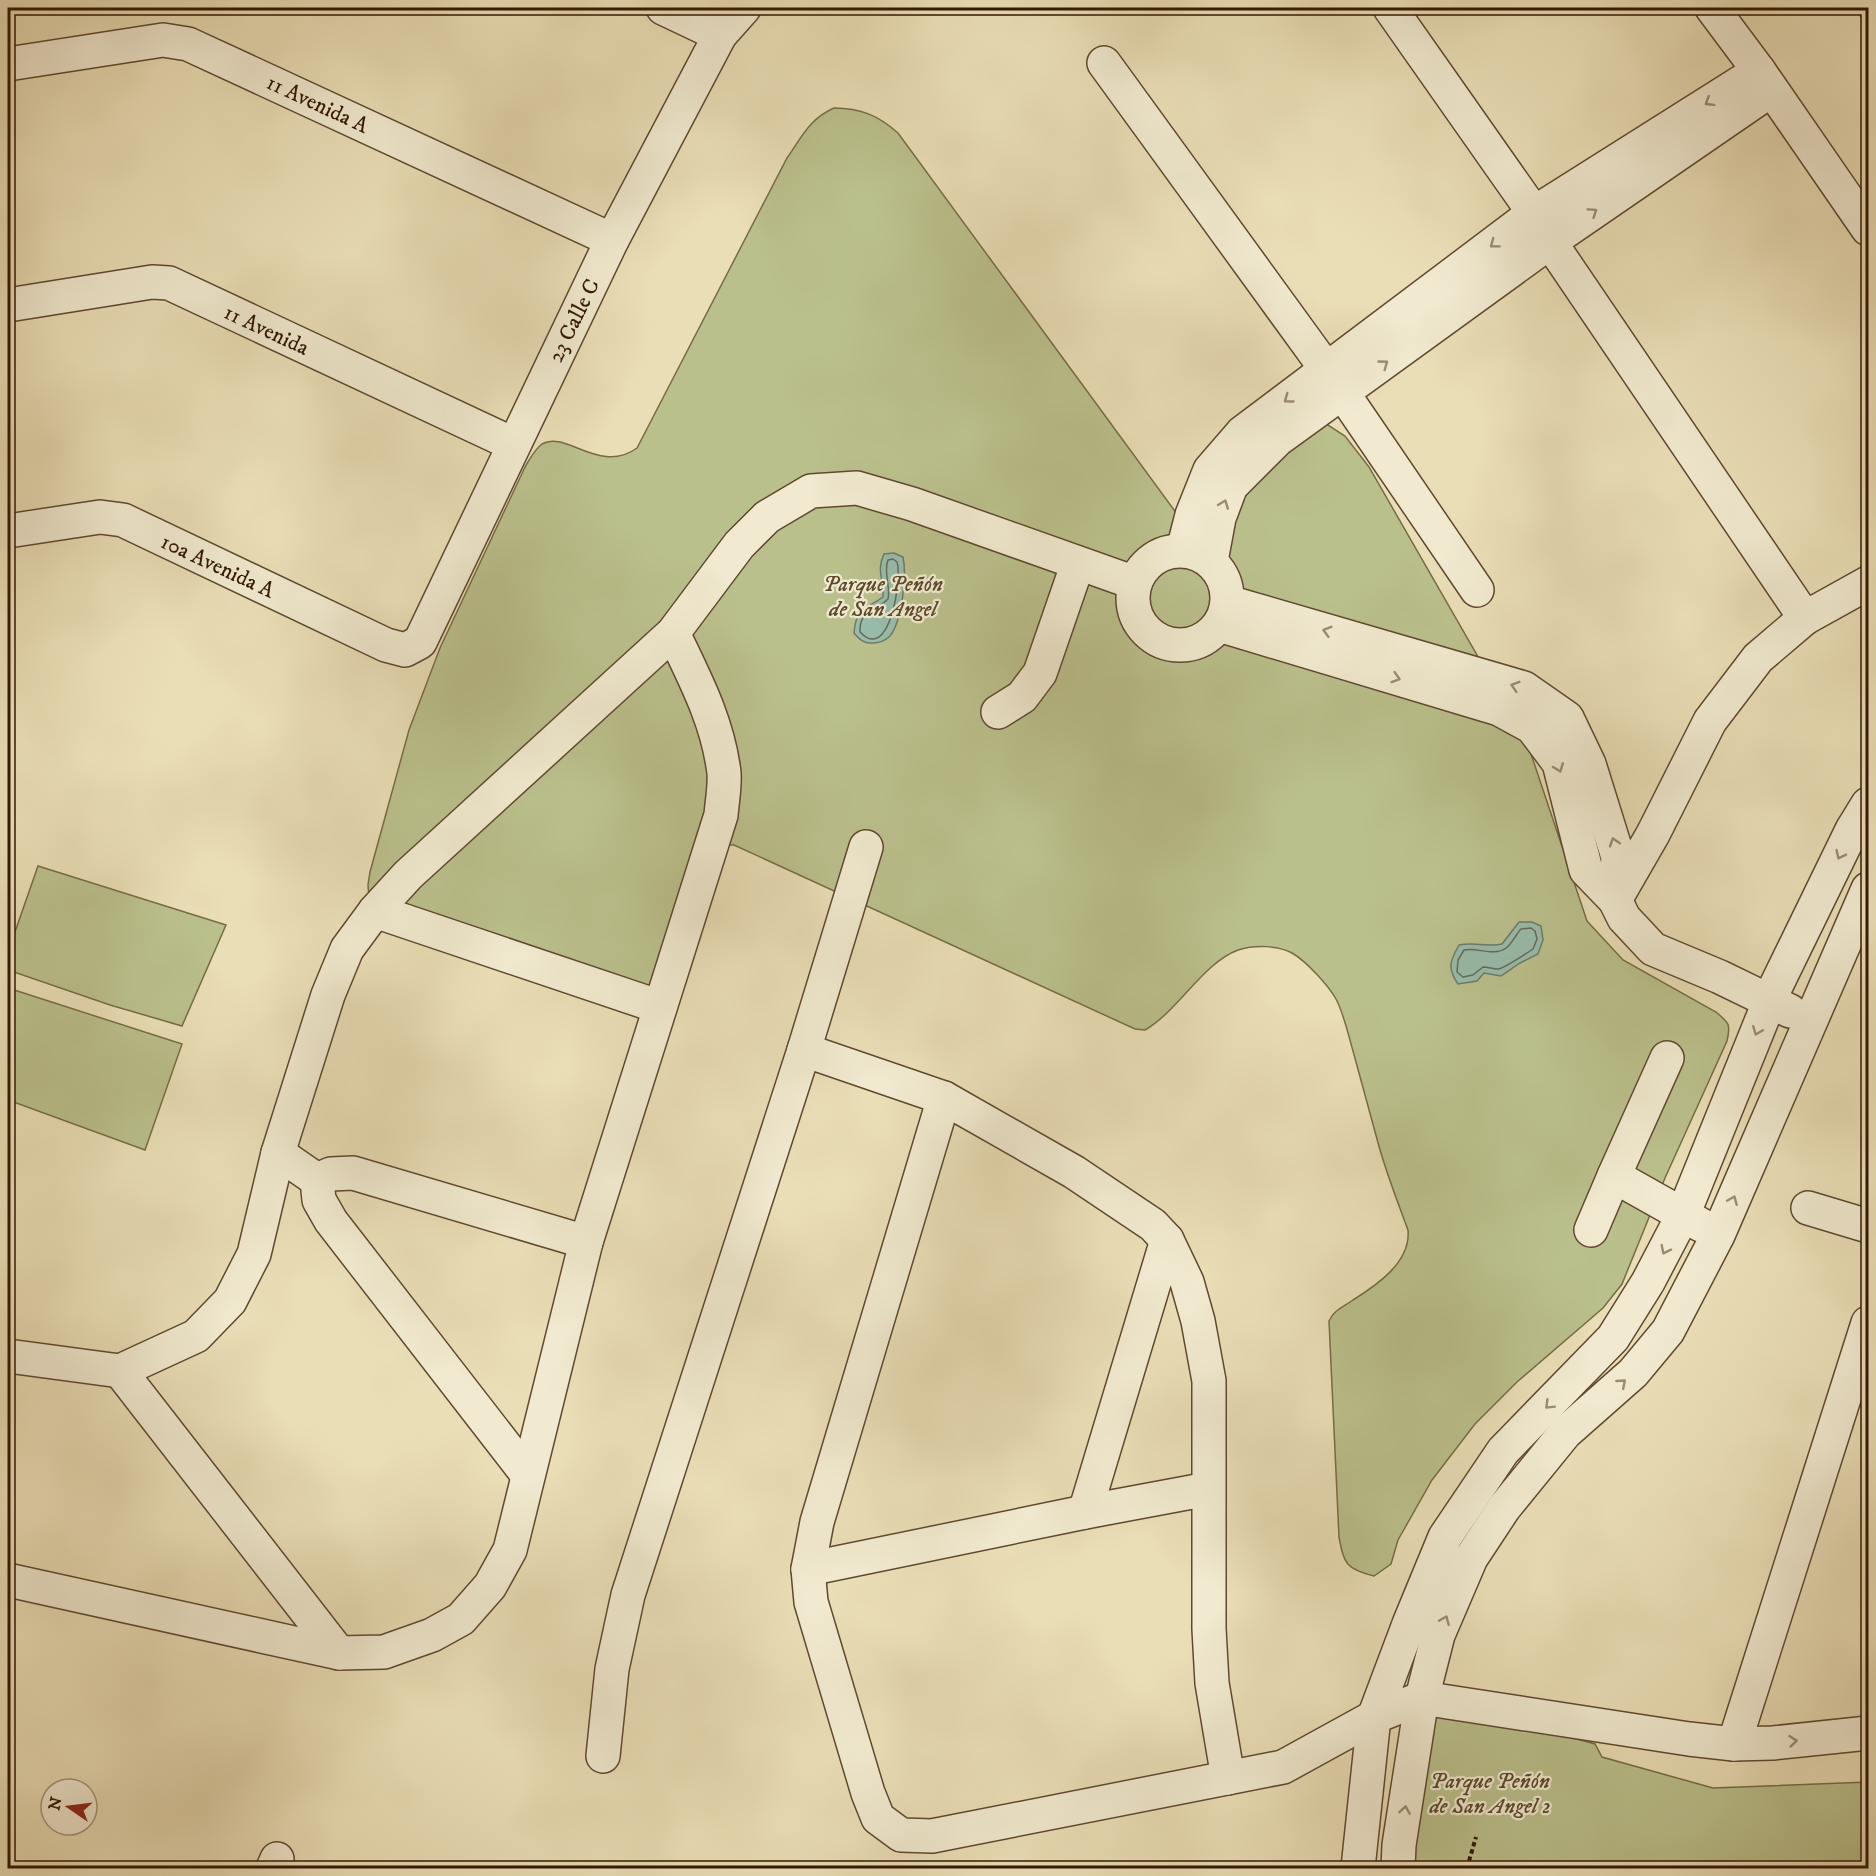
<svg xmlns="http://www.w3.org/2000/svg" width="1876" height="1876" font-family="'IM FELL DW Pica',serif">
<rect width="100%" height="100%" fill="#eadeb6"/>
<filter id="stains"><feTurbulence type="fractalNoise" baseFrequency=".00333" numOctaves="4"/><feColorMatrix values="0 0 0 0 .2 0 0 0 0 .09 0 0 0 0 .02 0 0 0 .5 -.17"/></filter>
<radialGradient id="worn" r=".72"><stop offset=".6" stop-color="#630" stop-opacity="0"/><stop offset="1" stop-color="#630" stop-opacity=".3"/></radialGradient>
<g fill="#bac08c" stroke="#766c48" stroke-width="1.5">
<path d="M834 108C861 108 879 116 898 133L1177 514 1238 501 1313 427 1328 425 1345 436 1369 467 1527 742 1587 921 1623 960 1716 1012C1729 1023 1731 1024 1727 1041L1665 1178 1622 1284 1603 1308 1517 1382 1475 1424 1432 1480 1398 1540 1391 1564 1374 1576C1346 1569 1344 1564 1339 1537L1329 1321C1334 1310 1343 1307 1353 1300 1377 1285 1411 1262 1408 1230 1397 1200 1385 1170 1377 1139 1369 1110 1361 1080 1353 1051 1348 1034 1344 1014 1336 999 1328 985 1306 961 1292 953 1278 945 1254 945 1238 950 1203 963 1178 1011 1145 1030L1135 1029 734 845H728L658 993 369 898 368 885 370 872 409 730 440 648 525 467C530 459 534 450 542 444 566 430 600 475 637 448L787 158C802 137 809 119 834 108Z"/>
<polygon points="38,866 226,925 182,1026 110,1005 8,970 8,952"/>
<polygon points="8,988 182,1044 145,1150 8,1100"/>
<polygon points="1435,1700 1595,1744 1602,1757 1713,1788 1868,1782 1868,1868 1405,1868"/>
</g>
<g fill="#98bcac" stroke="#6f7a68" stroke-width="1.5">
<path d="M894 553 903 557C907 575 902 621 890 636 886 640 879 643 873 643 864 644 859 639 854 633 856 607 865 610 883 597 884 579 876 571 884 554Z"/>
<path d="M1519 922H1532L1541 926 1543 940 1538 954 1520 963 1501 976 1484 973 1477 981 1458 984C1447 968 1450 961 1459 945 1474 942 1487 947 1502 944Z"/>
</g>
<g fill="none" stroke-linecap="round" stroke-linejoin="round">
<g stroke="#656a58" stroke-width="1.5">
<path d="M893 559 897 562C902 578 890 664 860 632 859 610 875 612 888 599 891 587 883 572 888 560Z"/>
<path d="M1531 928 1535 931 1537 939 1533 949C1527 953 1503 969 1498 969 1493 969 1488 967 1483 967L1473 975 1463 977 1457 972 1458 960 1464 950C1477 947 1494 957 1506 948 1512 944 1516 934 1521 929Z"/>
</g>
<defs>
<g id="street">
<polyline points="663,8 720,35"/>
<polyline points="1390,8 1534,213 1550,242 1805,618"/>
<polyline points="1712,8 1759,71 1868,229"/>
<polyline points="1104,63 1327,370 1477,590"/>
<polyline points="8,64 163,40 188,44 612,240"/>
<polyline points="8,305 152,282 169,283 513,444"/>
<polyline points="8,531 100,517 123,520 386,645 405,650 420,642 612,240 720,35 744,8"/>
<polyline points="1183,550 1192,515 1210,470 1242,433 1534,213 1759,71"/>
<circle cx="1180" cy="598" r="47"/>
<polyline points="1211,561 1219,518 1231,486 1277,440 1550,242 1771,90"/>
<polyline points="1228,602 1524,688 1567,718 1589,764 1618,857 1615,900"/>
<polyline points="1219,625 1499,709 1532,727 1559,763 1586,870 1615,900 1624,918 1653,949 1720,977 1790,1011"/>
<polyline points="998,712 1022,697 1040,673 1078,563"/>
<polyline points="1619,893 1653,834 1710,721 1758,658 1805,618 1868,583"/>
<polyline points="375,911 660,1007"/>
<polyline points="804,1050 944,1098 1074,1172 1153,1225 1167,1240 1187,1282 1198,1321 1209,1381 1209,1629 1212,1683 1228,1778"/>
<polyline points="944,1098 817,1522 808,1569 811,1602 868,1793 878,1818 901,1835 932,1836 1283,1767 1374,1717 1422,1698 1689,1739 1734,1744 1773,1743 1868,1733"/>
<polyline points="278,1153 317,1180 319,1200 331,1221 527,1474"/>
<polyline points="1614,1176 1701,1225"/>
<polyline points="317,1180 331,1174 353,1173 586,1242"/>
<polyline points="1808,1208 1868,1226"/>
<polyline points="1591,1230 1614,1176 1667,1058"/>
<polyline points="8,1356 120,1371 196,1336 230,1301 254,1254 278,1153 328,995 347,949 375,911 408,875 673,633 739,545 767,517 811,491 857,488 912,504 1135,583"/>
<polyline points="120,1371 339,1653"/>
<polyline points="1085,1512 1167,1240"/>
<polyline points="808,1569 1085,1512 1208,1489"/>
<path d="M8 1580 339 1653 384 1652 432 1635 461 1619 490 1586 510 1550 586 1242 721 815C722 802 725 787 724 773 718 722 695 679 673 633"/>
<polyline points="1734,1744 1868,1323"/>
<polyline points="603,1756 612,1669 628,1595 804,1050 866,847"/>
<polyline points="273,1868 277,1859"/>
<polyline points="1358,1868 1374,1717 1409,1624 1445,1537 1503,1451 1613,1338 1648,1282 1683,1215 1774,990 1852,830 1868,804"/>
<polyline points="1398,1868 1399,1845 1422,1698 1438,1635 1471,1558 1504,1508 1565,1433 1633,1373 1668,1331 1718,1235 1868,889"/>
</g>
</defs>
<use href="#street" stroke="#604930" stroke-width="36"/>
<g stroke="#321703" stroke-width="4" stroke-dasharray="4.5 3" stroke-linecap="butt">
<polyline points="1857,8 1868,25"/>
<polyline points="1467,1868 1476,1837"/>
</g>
<use href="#street" stroke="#f1ead0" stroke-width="33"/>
</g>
<defs><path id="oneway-chevron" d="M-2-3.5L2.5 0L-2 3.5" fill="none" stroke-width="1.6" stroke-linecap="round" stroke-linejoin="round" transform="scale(1.5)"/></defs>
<g stroke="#9b8b74">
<use href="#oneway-chevron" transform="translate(1709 102) rotate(148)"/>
<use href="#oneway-chevron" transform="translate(1593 212) rotate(-35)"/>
<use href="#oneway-chevron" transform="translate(1494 244) rotate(143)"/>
<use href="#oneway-chevron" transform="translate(1384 364) rotate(-36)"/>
<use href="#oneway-chevron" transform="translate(1288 399) rotate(144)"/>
<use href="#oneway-chevron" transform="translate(1224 504) rotate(-69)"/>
<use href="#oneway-chevron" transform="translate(1327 631) rotate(-164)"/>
<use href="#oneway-chevron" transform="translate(1396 678) rotate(17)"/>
<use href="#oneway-chevron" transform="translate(1515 686) rotate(-163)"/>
<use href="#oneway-chevron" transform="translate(1559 768) rotate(69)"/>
<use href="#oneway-chevron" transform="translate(1614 842) rotate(-108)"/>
<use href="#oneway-chevron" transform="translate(1840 855) rotate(116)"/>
<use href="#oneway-chevron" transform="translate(1757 1031) rotate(112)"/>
<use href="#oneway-chevron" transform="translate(1733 1200) rotate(-67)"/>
<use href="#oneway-chevron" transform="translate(1665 1250) rotate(117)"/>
<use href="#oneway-chevron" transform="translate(1622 1383) rotate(-41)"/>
<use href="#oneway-chevron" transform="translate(1549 1405) rotate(135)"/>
<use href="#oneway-chevron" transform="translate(1445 1620) rotate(-67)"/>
<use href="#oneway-chevron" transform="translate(1793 1741) rotate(-6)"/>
<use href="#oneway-chevron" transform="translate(1405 1810) rotate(-81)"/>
</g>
<g text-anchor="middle" stroke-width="4.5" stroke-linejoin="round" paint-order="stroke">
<g font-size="22" fill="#321703" stroke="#f1ead0">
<text transform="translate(318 103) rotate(25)" y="8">11 Avenida A</text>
<text transform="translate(573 320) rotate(-64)" y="8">23 Calle C</text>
<text transform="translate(267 329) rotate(25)" y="8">11 Avenida</text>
<text transform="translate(218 565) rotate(25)" y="8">10a Avenida A</text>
</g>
<g font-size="22" font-style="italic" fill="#5b4a2c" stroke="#f1ead0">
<text x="883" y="591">Parque Peñón<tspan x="883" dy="25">de San Angel</tspan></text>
<text x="1490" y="1788">Parque Peñón<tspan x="1490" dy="25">de San Angel 2</tspan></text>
</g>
</g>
<rect width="1876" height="1876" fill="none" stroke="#eadeb6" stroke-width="30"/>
<rect x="9" y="9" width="1858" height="1858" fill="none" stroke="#321703" stroke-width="3"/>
<rect x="15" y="15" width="1846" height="1846" fill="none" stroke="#321703" stroke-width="1.5"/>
<g transform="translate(69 1807) rotate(284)"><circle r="28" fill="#f1ead0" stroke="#a5967e" stroke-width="1.5"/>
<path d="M0-4.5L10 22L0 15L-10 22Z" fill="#8f2418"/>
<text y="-9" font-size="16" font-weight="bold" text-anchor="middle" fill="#321703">N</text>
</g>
<rect width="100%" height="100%" filter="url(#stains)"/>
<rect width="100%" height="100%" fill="url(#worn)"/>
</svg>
